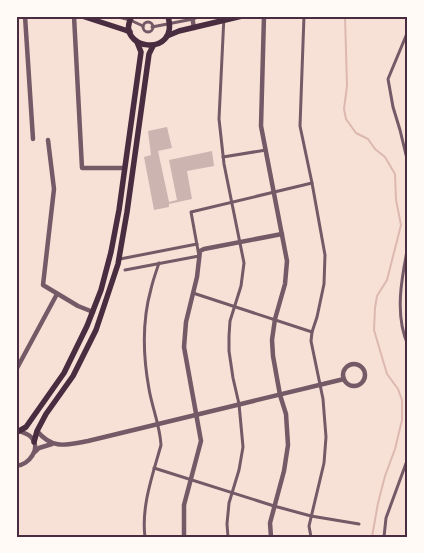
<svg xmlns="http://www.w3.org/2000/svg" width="424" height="553" font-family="Overpass,sans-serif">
<rect width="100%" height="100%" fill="#f7e1d7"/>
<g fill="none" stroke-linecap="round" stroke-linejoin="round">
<polyline stroke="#dcb8b0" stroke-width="2" points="345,16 347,86 344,109 346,119 356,133 368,139 375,149 385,157 395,174 396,200 401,225 387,280 377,296 375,308 374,330 387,374 398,389 402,400 402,420 395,449 385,476 378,503 372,537"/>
</g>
<polygon fill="#ccb4b1" points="167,127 172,148 158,151 169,202 177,200 169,160 212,151 214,166 187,171 192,199 169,204 169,207 154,210 144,157 151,155 148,131"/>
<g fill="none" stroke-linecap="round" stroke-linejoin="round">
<g stroke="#755966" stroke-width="3">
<polyline points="115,16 130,20 143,26"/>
<polyline points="224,16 219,119 224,164 244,263 241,286 230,321 229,336 229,351 233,378 239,404 243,447 239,470 229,503 227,524 228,537"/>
<polyline points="304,16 300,126 312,183 325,255 324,284 317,317 312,332 311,341 323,399 326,437 324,463 309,526 311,537"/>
<circle cx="148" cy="27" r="5"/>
<polyline points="152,27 193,19 200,16"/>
<polyline points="408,31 388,79 393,107 400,130 408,163"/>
<polyline points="223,157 266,150"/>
<polyline points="408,168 408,171"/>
<path d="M408 246C402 276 394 315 408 345"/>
<polyline points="120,259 197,244"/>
<polyline points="125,270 199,256 191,212 312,183"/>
<polyline points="193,293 312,332"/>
<polyline points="154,468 274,506 311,516 359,524"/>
<path d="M145 537C141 506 153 474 161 445 160 426 152 407 149 389 143 356 142 321 151 289 153 280 156 272 159 263"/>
<polyline points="384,537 386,518 408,458"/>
</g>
<g stroke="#755966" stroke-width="4.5">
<polyline points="25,16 33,139"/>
<polyline points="74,16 82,168 125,168"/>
<polyline points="192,16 194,28"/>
<polyline points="264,16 261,126 287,261 285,284 275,319 272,340 273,356 280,395 286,414 288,445 284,471 270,523 271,537"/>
<polyline points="48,140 54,189 43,285 78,306 93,312"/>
<circle cx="354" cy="375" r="11"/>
<polyline points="16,370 57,294"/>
<path d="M16 430C21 432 27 433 31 437 42 448 29 465 16 466"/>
<path d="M37 431C53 450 66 445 88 441L344 379"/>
<polyline points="35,452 39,448 52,444"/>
<polyline points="184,537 184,505 201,441 184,347 186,322 197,277 200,251 204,249 282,234"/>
</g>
<g stroke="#4a2c40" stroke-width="5.5">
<polyline points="82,16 125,30 130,32"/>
<path d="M132 16C113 49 180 60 168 16"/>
<polyline points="167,36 179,31 242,16"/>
<polyline points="19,431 26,427 64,373 87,326 101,290 111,252 119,210 141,52 137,42"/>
<polyline points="34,442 37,431 46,414 73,376 96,330 118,264 127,212 149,54 153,46"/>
</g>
</g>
<rect width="424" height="553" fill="none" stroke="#fffaf5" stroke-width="35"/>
<rect x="18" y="18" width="388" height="518" fill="none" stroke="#4a2c40" stroke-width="2"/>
</svg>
